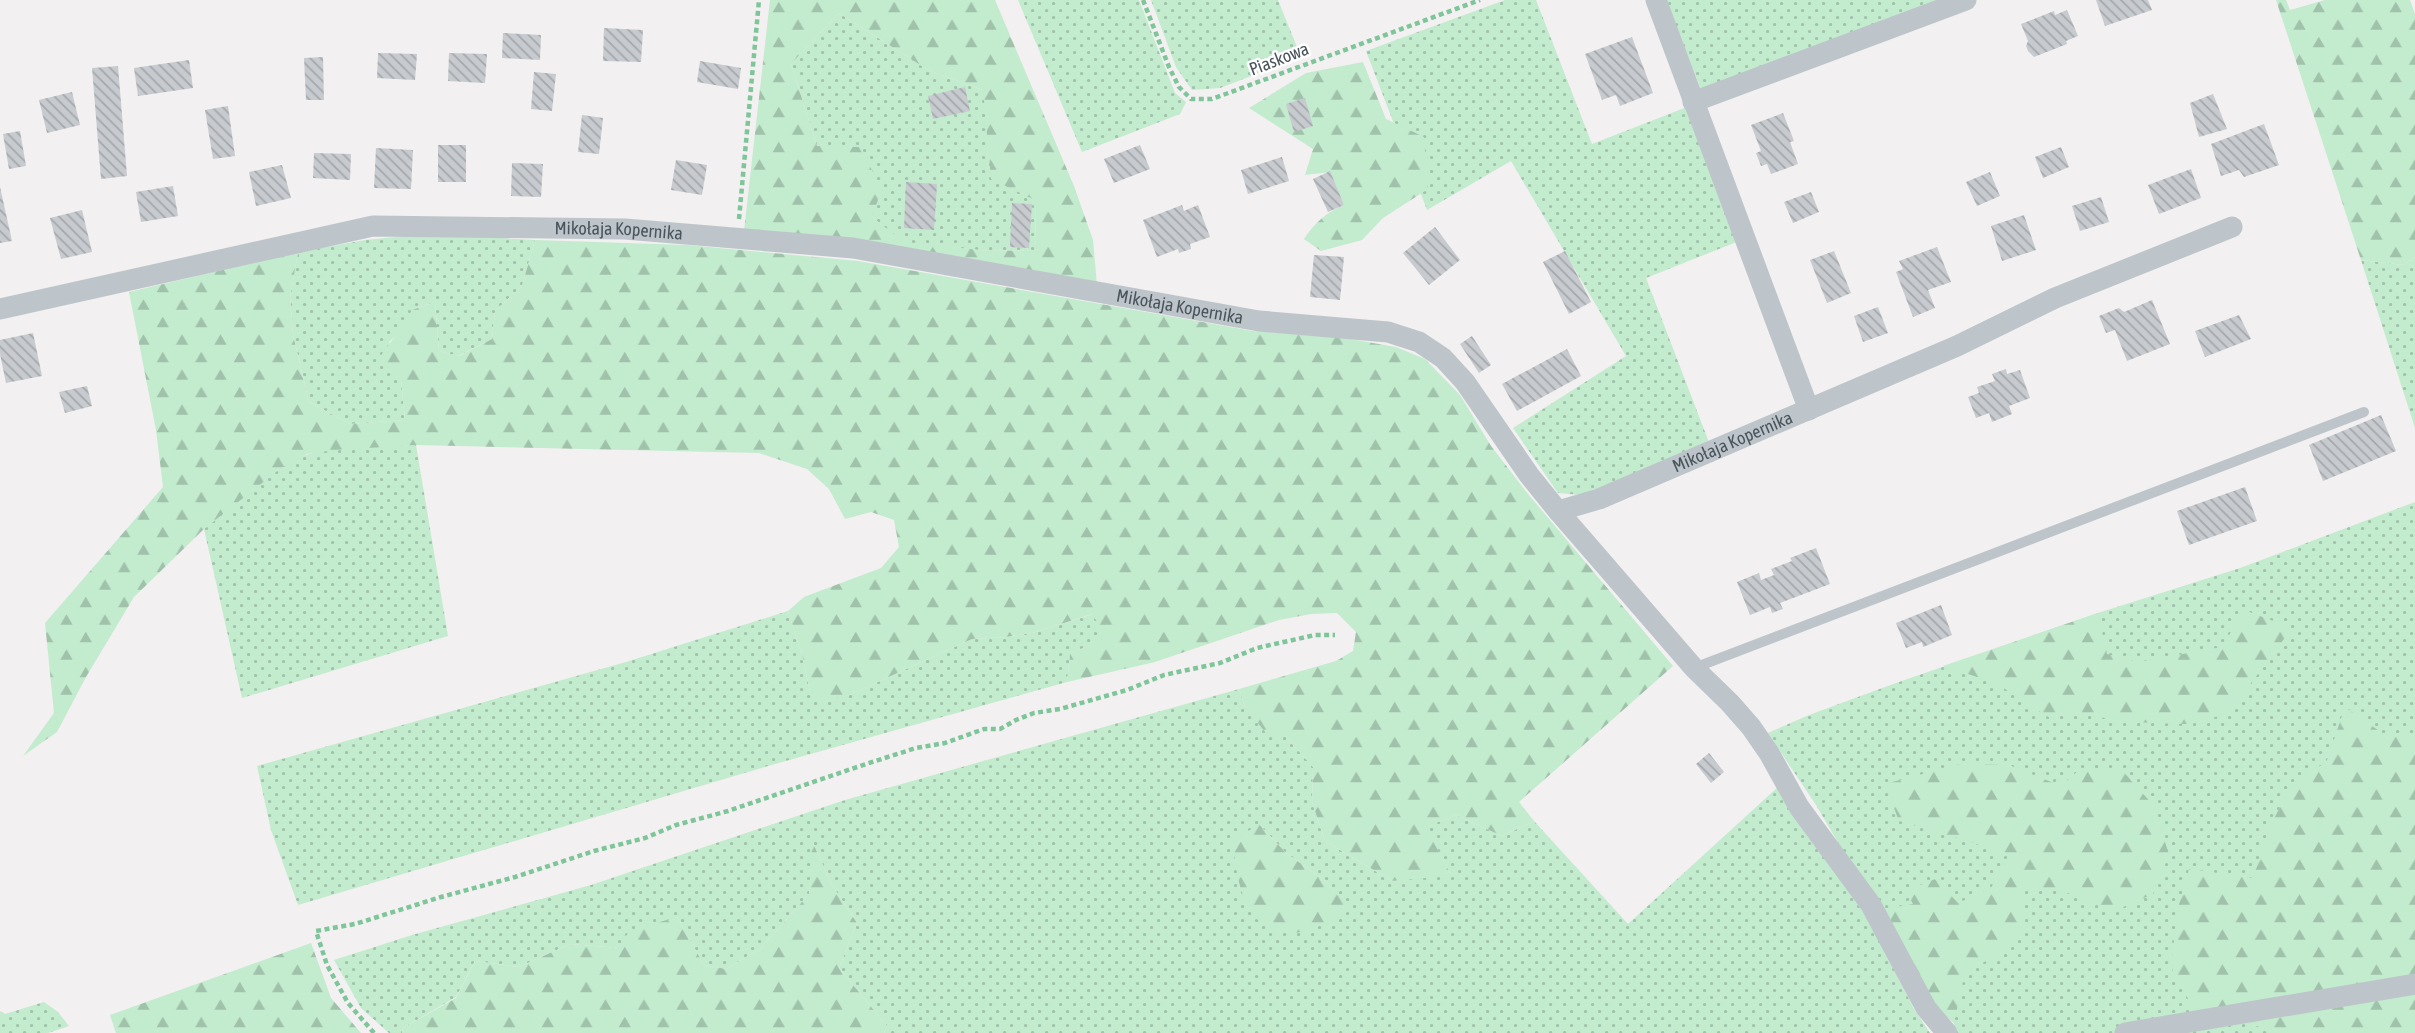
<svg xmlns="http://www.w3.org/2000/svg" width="2415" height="1033" font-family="'Asap Condensed',sans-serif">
<defs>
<pattern id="grass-dots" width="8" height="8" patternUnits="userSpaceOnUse" patternTransform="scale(1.75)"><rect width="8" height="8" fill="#c3ebce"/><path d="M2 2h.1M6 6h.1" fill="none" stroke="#a0c1aa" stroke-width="1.8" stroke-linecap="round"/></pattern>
<pattern id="forest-firs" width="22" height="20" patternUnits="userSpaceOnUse" patternTransform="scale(1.75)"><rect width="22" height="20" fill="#c3ebce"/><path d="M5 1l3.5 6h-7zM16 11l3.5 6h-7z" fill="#a0c1aa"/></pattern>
<pattern id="building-back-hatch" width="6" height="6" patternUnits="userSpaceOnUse" patternTransform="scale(1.75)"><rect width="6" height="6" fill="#c7cbcf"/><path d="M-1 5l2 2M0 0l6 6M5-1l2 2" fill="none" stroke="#a4a8ab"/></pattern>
</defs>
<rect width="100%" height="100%" fill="#f2f0f0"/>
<g fill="url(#grass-dots)" fill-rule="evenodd">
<polygon points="1018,0 1139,0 1175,93 1186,102 1180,114 1082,152"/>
<polygon points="1151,0 1278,0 1301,57 1220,88 1192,90 1176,67"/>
<polygon points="1505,0 1536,0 1592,144 1687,107 1739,241 1646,278 1710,445 1581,495 1558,493 1513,428 1626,356 1511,161 1427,210 1366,51"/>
<polygon points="1666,0 1937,0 1702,92"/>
<polygon points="839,13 928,70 983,90 1035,200 1036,250 989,251 904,243 872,217 817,146 791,64"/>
<polygon points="426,234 535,240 522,286 495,311 492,339 458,356 439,351 435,302 412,310 404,328 389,342 401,380 405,420 350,424 309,402 293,335 290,298 298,252 365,240"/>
<polygon points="2415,257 2415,428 2361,260 2404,265"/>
<path d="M416 445 448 636 242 698 204 529C232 507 276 463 309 454 342 445 381 447 416 445Z"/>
<polygon points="2415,502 2415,1033 1954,1033 1954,1023 1934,1006 1816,805 1768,733 1809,715 1896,683 2098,613 2240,568"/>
<polygon points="788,611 803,659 810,692 847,696 972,639 1006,637 1036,632 1093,614 1108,637 1070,654 1067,682 775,764 298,905 271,830 257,766 626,662"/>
<path d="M1239 689 1245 707 1285 736 1313 767 1312 802 1325 841 1392 881 1450 873 1425 827 1456 815 1502 836 1534 821 1628 924 1778 787 1863 912 1878 937 1914 1009 1930 1033H884L887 1026 839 968 857 923 832 885 813 843 809 894 760 949 726 969 704 965 677 917 619 948 570 944 519 967 475 961 456 997 403 1028 402 1033H389L361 1008 334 960 412 935 591 885 845 800ZM1259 824 1286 853 1324 880 1350 910 1319 926 1300 932Z"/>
<polygon points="44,1002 58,1012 69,1026 48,1033 0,1033 0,1011 5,1014"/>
</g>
<g fill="url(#forest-firs)" fill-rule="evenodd">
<path d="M770 0H995L1074 186 1093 240 1097 285 744 231ZM839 13 928 70 983 90 991 179 1035 200 1036 250 989 251 904 242 872 217 882 188 859 147 817 146 791 64Z"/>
<polygon points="2276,0 2286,0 2290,10 2325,0 2410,0 2415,14 2415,257 2404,265 2361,260"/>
<path d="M1363 62 1386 119 1424 137 1428 189 1383 218 1362 240 1321 251 1304 239C1315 222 1326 213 1344 205L1330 172 1305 175 1313 149 1249 108 1306 73Z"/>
<path d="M535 240 687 245 858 261 1253 331 1344 338 1396 347 1425 359 1460 395 1491 446 1528 494 1673 666 1519 802 1534 821 1502 836 1456 815 1426 827 1450 873 1426 878 1392 881 1325 841 1312 802 1313 767 1285 736 1266 733 1245 707 1239 689 1336 661 1353 651 1356 632 1337 613 1311 614 1279 620 1155 662 1067 682 1070 654 1107 637 1092 614 1036 632 1006 637 972 639 847 696 819 701 810 692 803 659 788 611 804 597 881 568 899 547 894 520 871 512 845 519 829 489 807 469 759 453 416 445 335 450 307 454 281 468 204 529 134 597 86 677 57 732 23 756 54 713 45 623 163 487 156 430 129 292 298 252 290 298 293 335 309 402 350 424 405 420 401 380 378 360C389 342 403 329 412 310L435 302 439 351 459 356 492 339 495 311 522 286Z"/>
<polygon points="2244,610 2292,628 2228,714 2186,724 2128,722 2075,713 2050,718 1996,683 1943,666 2098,613 2107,654 2138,662 2222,647"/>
<path d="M2345 707 2382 733 2415 736V1033H2267V1029L2193 1008 2171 967 2177 911 2189 869 2253 878C2269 833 2278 784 2326 763Z"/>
<polygon points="1960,764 2009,765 2061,786 2079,770 2120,768 2154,806 2169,855 2153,894 2114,911 2060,890 2022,888 2026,931 1992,958 1965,972 1954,1023 1934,1006 1883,909 1913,904 1906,891 1935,879 1958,903 1991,888 2008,856 1971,842 1899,821 1885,784"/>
<path d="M1259 824 1286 853 1324 880 1351 910C1335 918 1318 929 1301 932 1246 941 1236 882 1233 841Z"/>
<polygon points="812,841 832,885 857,923 839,968 887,1026 884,1033 402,1033 403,1028 456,998 475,961 519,967 570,944 619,948 629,931 677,917 704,965 726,969 760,949 809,894"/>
<polygon points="311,943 331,998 361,1033 116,1033 110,1015"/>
</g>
<g fill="url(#building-back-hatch)">
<polygon points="2096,0 2148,0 2152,10 2105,26"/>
<polygon points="2067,10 2078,36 2066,41 2067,44 2034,57 2028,51 2026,46 2028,41 2021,24 2054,11 2055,15"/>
<polygon points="604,28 643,30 641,62 603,61"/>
<polygon points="503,33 541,35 540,60 502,58"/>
<polygon points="1632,37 1653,93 1620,106 1616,95 1602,100 1585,54"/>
<polygon points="378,53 417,54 415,80 377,78"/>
<polygon points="449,53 487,54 485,83 448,81"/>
<polygon points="323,57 324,100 306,100 304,58"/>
<polygon points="189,60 193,88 138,96 134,68"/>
<polygon points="700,61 741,68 738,89 697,82"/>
<polygon points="118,66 127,176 101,179 92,68"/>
<polygon points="534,72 556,74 552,111 531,109"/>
<polygon points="965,87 970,111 933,119 928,96"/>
<polygon points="72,92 80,125 47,133 39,100"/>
<polygon points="2213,94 2227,129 2199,137 2190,103"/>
<polygon points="1305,98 1313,126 1294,132 1286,104"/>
<polygon points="228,106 235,156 213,159 205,110"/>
<polygon points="1783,113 1794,141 1790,142 1798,164 1771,174 1767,164 1761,166 1756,153 1761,151 1751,125"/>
<polygon points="582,115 603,118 599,154 578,152"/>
<polygon points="2264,124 2279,165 2244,177 2239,170 2221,176 2211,144"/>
<polygon points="20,131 26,166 9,169 3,134"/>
<rect x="438" y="145" width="28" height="37"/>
<polygon points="1140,145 1150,169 1114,183 1104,159"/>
<polygon points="2061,147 2069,167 2043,178 2035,157"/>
<polygon points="376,148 413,150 411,189 374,188"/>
<polygon points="314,153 351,154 350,180 313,178"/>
<polygon points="1282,157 1289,181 1248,194 1241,170"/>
<polygon points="676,160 707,165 702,195 671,190"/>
<polygon points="512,163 543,164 541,197 511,196"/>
<polygon points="282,165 291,198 256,206 249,172"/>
<polygon points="2191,169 2201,198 2159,214 2148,185"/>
<polygon points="1330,171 1344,205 1328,212 1313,179"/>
<polygon points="1990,172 2000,196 1977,206 1966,182"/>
<polygon points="906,182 937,184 934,230 904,228"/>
<polygon points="173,186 178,216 141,222 136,192"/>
<polygon points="0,187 12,241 0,243"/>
<polygon points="1811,192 1819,212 1793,223 1784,202"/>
<polygon points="2101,197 2109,222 2080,231 2072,206"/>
<polygon points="1012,203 1032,204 1029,248 1010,247"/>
<polygon points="1182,205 1184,211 1198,205 1210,237 1190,244 1191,249 1179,253 1178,249 1157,257 1143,220"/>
<polygon points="82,210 92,252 61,259 50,218"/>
<polygon points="2024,215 2036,250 2002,261 1991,226"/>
<polygon points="1435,227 1460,260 1429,285 1403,253"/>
<polygon points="1937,247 1951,282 1928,290 1935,308 1913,317 1896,272 1903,269 1899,261"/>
<polygon points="1565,251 1591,302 1569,314 1543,262"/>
<polygon points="1834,251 1851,293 1827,303 1810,260"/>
<polygon points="1314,255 1344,257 1340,300 1310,297"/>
<polygon points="2152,300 2170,344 2127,361 2115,330 2106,333 2099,316 2119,308 2124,312"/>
<polygon points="1878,307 1888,333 1863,342 1854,316"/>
<polygon points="2239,315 2251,339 2205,357 2195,331"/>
<polygon points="33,333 42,376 6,383 0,354 0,340"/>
<polygon points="1472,336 1491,365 1479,373 1460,344"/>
<polygon points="1567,349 1581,376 1517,411 1502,384"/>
<polygon points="2006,369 2007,374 2020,370 2030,398 2009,406 2012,414 1992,422 1989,413 1976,418 1968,397 1979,393 1977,387 1995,381 1992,374"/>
<polygon points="87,386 92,406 65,413 59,392"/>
<polygon points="2381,415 2396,451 2323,481 2309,445"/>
<polygon points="2245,487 2257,521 2189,545 2177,511"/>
<polygon points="1816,548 1830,584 1780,603 1783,609 1772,613 1770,607 1750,615 1737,582 1759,573 1761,580 1774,575 1771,569 1792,561 1790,558"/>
<polygon points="1941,605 1952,635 1923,647 1922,642 1906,648 1896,623"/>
<polygon points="1709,753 1724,772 1711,783 1696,764"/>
</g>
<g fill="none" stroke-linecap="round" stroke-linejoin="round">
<g stroke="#7ec59a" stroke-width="4.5" stroke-dasharray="5 3.5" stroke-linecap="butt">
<polyline points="1143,0 1169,67 1179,87 1191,99 1212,99 1480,0"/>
<polyline points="739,219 759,0"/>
<polyline points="374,1033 348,1003 327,965 316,931 355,924 441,897 515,877 594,851 645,838 676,825 728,811 866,764 916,748 945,743 984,729 1000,729 1016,720 1034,713 1060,709 1127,690 1164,675 1220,663 1257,648 1315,635 1335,635"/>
</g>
<polyline stroke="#bdc5cb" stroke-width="10" points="1694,668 2364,412"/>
<g stroke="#bdc5cb" stroke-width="21">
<polyline points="1656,0 1809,410"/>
<polyline points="1693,102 1966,0"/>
<path id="s1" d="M0 309 373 226 625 229 853 248 1259 321 1388 332 1419 342 1443 358 1465 382 1529 475 1558 511 1599 499 1957 346 2055 298 2232 227"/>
<polyline points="1558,511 1694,668 1730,703 1751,727 1769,753 1799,807 1871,905 1926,1008 1947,1033"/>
<polyline points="2125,1033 2415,984"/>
</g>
</g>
<g text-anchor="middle" stroke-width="5" stroke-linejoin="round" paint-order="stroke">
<g font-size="18" fill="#49555b" stroke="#fff">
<text transform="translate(1279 59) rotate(-21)" y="6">Piaskowa</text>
<text dy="6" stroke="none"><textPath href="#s1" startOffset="628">Mikołaja Kopernika</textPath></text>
<text dy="6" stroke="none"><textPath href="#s1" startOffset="1195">Mikołaja Kopernika</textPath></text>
<text dy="6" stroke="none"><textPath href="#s1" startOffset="1846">Mikołaja Kopernika</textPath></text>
</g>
</g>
</svg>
